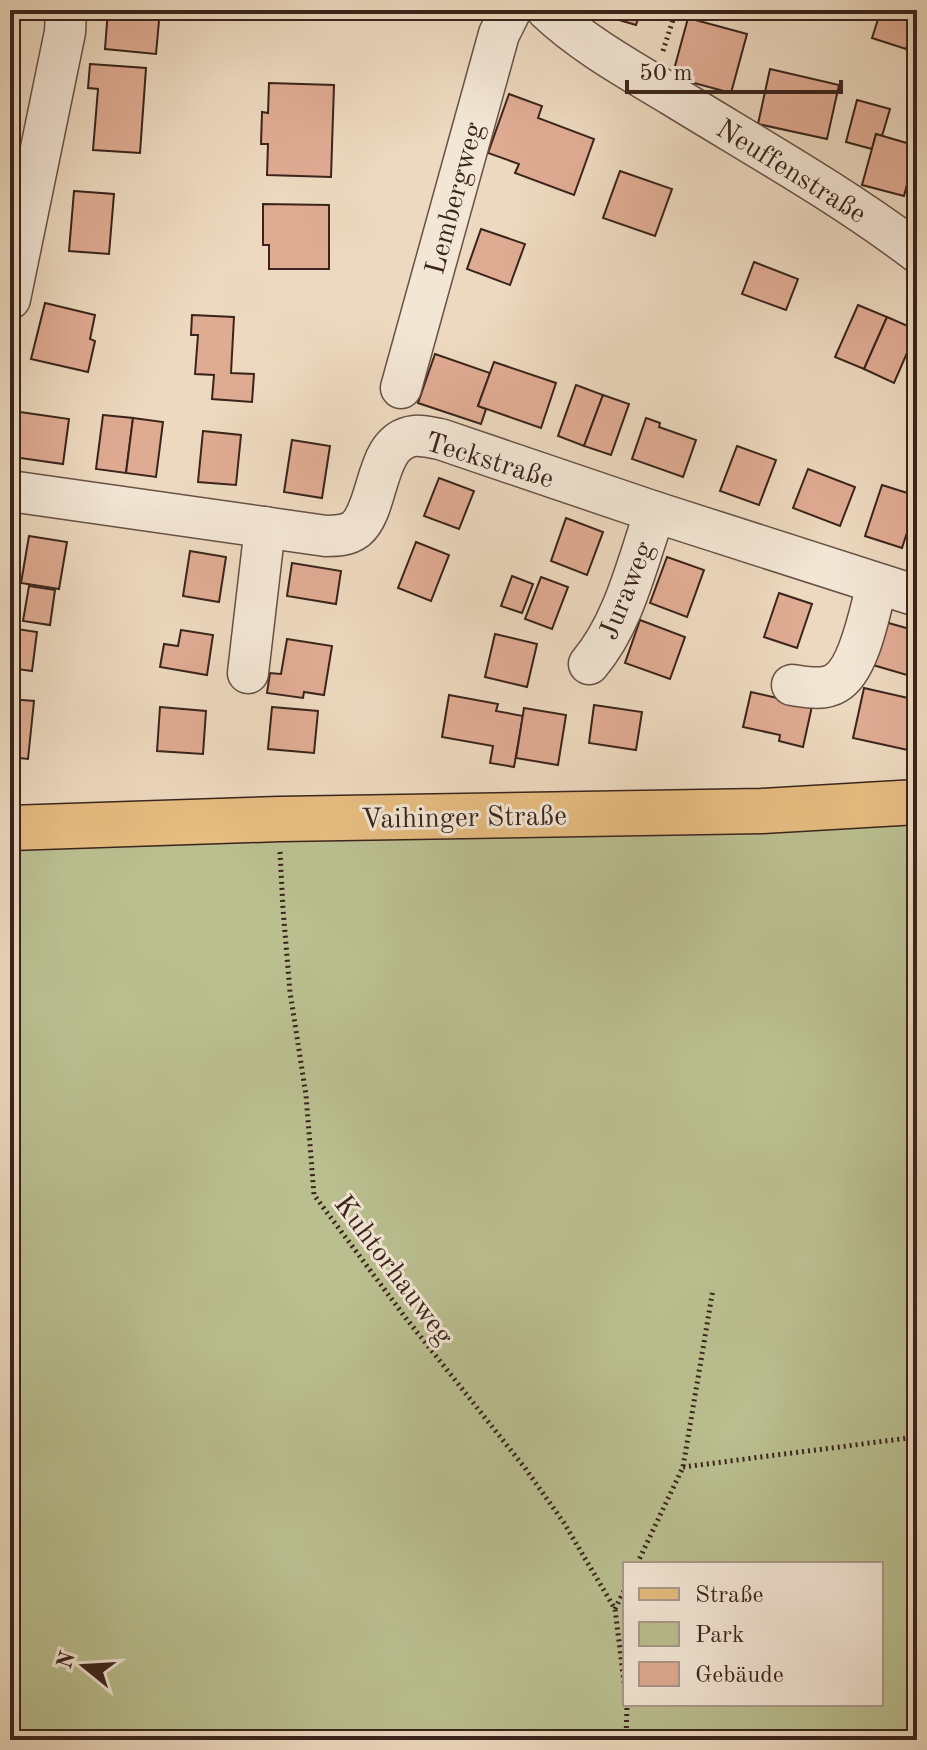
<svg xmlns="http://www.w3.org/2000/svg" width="927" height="1750" font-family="'Old Standard TT',serif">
<rect width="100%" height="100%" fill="#edd9bf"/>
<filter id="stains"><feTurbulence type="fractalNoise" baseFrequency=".0025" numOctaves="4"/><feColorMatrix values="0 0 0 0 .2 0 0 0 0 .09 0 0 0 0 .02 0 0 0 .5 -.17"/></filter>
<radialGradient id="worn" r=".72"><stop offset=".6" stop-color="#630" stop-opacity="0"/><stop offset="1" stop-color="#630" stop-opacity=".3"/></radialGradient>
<path fill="#babf90" stroke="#7a7256" stroke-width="2" fill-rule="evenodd" d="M917 807V1740H10V844ZM625 1564H881V1704H625Z"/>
<g fill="#e0ab93" stroke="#3a241b" stroke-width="2">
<polygon points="108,10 160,10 156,54 105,49"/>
<polygon points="585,10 641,10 636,25"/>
<polygon points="881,10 917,10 906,49 872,38"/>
<polygon points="917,11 917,45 908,42"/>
<polygon points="688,18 747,34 731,93 672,77"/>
<polygon points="90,64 146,68 140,153 93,150 98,89 88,88"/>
<polygon points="770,69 839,85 827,139 758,124"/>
<polygon points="269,83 334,85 331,177 267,175 268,144 261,144 262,112 268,113"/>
<polygon points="509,94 542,106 538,118 594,139 574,195 515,173 519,164 488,153"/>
<polygon points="857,100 890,109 882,136 876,134 872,149 846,142"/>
<polygon points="876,134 917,146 904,196 862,185"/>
<polygon points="620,171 672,189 655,236 603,218"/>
<polygon points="74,191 114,194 109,254 69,251"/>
<polygon points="263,204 329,205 329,269 269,269 269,245 263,245"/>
<polygon points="481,229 525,244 510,285 467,269"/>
<polygon points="754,262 798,279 786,310 742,294"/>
<polygon points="45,303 95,315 90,339 95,341 88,372 31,359"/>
<polygon points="858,305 887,317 864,369 835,357"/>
<polygon points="192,315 234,317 231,373 254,374 252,402 212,399 214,375 195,374 198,335 191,335"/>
<polygon points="887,317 917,330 894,383 864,369"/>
<polygon points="435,354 490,373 478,406 486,409 481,424 418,403"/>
<polygon points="494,362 556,383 541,428 478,406"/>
<polygon points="576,385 603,395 584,446 558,436"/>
<polygon points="603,395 629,404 611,455 584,446"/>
<polygon points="20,412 69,419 63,464 13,457"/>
<polygon points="103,415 133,418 126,473 96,469"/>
<polygon points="133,418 163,422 156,477 126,473"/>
<polygon points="646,418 660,423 659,427 696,440 683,477 632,459"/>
<polygon points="203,431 241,435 236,485 198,482"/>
<polygon points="292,440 330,446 322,498 284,492"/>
<polygon points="737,446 776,460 759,505 720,491"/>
<polygon points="808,469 855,487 840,526 793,508"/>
<polygon points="439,478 474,491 459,529 424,516"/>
<polygon points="882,485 917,496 917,502 902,548 865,536"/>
<polygon points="566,518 603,532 587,575 551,561"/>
<polygon points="29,536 67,542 59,589 21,583"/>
<polygon points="416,542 449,555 431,601 398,588"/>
<polygon points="190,551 226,557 219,602 183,596"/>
<polygon points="667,557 704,570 687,617 650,603"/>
<polygon points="292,563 341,571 336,604 287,596"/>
<polygon points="512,576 533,584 522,613 501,606"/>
<polygon points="541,577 568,587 552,629 525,619"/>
<polygon points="29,586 55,590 50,625 23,621"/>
<polygon points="779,593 812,604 797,648 764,637"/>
<polygon points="640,620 685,637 670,679 625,663"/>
<polygon points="885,622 917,631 917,678 873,665"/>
<polygon points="10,628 37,632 32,671 10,668"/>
<polygon points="181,630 213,635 207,675 160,667 164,644 178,646"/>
<polygon points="495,634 537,644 527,687 485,677"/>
<polygon points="287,639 332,646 324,695 304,692 303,698 267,693 270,673 281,674"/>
<polygon points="864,688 917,700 917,752 853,738"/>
<polygon points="751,692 812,706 803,747 779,741 780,735 743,727"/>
<polygon points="449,695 498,704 496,711 523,716 514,767 490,763 493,746 442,737"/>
<polygon points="10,699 34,701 28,759 10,757"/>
<polygon points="594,705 642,712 636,750 589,743"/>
<polygon points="160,707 206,711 203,754 157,751"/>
<polygon points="272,707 318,711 314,753 268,749"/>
<polygon points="524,708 566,715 558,765 516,758"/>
</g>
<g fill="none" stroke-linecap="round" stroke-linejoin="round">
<defs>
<g id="minor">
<path d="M547 10C584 45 630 70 673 96 756 147 840 194 917 252"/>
<polyline points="10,299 65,32 66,10"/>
<polyline points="401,388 499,34 511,10"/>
<path d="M10 491 326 536C336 536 347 536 356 529 381 508 373 441 414 436 422 435 432 438 440 439L655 512 917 596"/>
<path d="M589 664C624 623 637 563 655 512"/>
<polyline points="248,673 265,527"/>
<path d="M792 685C806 687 823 691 836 683 860 669 870 610 877 584"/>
</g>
<polyline id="major" points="10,828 280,819 762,811 917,802"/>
</defs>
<use href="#minor" stroke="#675144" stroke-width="43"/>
<use href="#major" stroke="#3a241b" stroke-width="47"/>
<g stroke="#3a241b" stroke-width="5" stroke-dasharray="2 4" stroke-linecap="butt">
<polyline points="663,51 676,10"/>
<polyline points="280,852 283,909 290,992 306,1095 314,1195 405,1317 525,1468 564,1523 615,1609 625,1690"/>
<polyline points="683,1467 917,1437"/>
<polyline points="637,1564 683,1467 713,1289"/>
<polyline points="615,1609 625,1589"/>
<polyline points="626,1740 627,1704"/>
</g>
<use href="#minor" stroke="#f3e6d5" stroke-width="40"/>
<use href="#major" stroke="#e6bc80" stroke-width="44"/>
</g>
<g text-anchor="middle" stroke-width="6" stroke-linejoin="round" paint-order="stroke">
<g font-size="28" fill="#3a241b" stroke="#f3e6d5">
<text transform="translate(792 170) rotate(32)" y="10">Neuffenstraße</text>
<text transform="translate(453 198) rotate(-75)" y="10">Lembergweg</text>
<text transform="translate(490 459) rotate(17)" y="10">Teckstraße</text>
<text transform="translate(625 590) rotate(-68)" y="10">Juraweg</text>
<text transform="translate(464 816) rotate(-1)" y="10">Vaihinger Straße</text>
<text transform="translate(395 1269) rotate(53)" y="10">Kuhtorhauweg</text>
</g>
</g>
<rect width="927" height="1750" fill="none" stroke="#edd9bf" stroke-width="40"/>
<rect x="12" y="12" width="903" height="1726" fill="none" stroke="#3a241b" stroke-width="4"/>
<rect x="20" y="20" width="887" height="1710" fill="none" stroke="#3a241b" stroke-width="2"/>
<rect x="623" y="1562" width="260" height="144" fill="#f3e6d5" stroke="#a9988b" stroke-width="2"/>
<rect x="639" y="1588" width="40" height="12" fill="#e6bc80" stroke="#a9988b" stroke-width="2"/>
<text x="695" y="1602" font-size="24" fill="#3a241b">Straße</text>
<rect x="639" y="1622" width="40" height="24" fill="#babf90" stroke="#a9988b" stroke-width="2"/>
<text x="695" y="1642" font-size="24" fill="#3a241b">Park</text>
<rect x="639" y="1662" width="40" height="24" fill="#e0ab93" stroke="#a9988b" stroke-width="2"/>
<text x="695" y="1682" font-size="24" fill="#3a241b">Gebäude</text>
<g transform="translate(84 1666) rotate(288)" stroke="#f3e6d5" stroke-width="6" paint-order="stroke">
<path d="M0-6L14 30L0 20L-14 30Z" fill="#3a241b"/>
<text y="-12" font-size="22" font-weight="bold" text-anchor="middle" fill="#3a241b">N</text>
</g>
<path d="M627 80v12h214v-12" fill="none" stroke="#3a241b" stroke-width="4"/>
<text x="639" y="80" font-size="24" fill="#3a241b" stroke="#f3e6d5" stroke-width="6" paint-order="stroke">50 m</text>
<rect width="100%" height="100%" filter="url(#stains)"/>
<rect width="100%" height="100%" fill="url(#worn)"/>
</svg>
